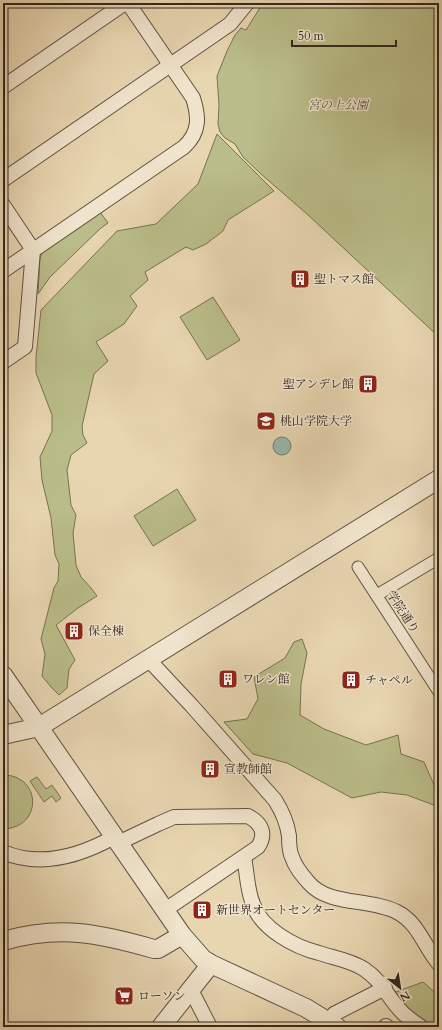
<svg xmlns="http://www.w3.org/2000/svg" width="442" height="1030" font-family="Cardo,'Noto Serif JP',serif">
<rect width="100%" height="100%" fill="#e8d6b1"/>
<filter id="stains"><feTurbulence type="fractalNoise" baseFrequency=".005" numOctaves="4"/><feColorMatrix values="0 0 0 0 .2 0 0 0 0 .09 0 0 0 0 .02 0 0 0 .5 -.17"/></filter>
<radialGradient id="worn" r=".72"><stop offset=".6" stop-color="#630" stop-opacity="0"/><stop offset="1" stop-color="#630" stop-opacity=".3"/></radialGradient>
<g fill="#babd89" stroke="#767254">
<polygon points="263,3 439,3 439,337 307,214 261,174 243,157 235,144 225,138 220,132 218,124 219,105 217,76 227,51 235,35 241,28 246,30"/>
<polygon points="217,134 274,191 228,220 223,231 206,244 193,250 186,247 145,272 148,280 130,296 137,306 124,324 96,342 108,361 94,374 82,426 83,435 87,443 71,455 67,470 71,505 76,515 73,533 76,565 81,577 91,588 97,596 78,608 56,625 75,660 69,669 67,688 59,695 51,687 42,676 45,654 41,639 54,588 58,581 59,564 55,555 51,518 42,480 40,457 52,431 52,415 36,373 36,357 41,310 117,231 156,224 198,184"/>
<polygon points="100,212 108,223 101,228 50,277 38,294 40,258 43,251"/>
<polygon points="213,297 240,340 207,360 180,317"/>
<polygon points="177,489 196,520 153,546 134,516"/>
<polygon points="302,639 307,653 301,684 300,715 324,729 366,745 398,735 401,754 424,762 439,796 439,807 407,795 381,792 352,798 287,763 253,754 224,722 247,719 258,699 254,677 285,658 294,642"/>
<path d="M3 775C42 775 43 828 3 829Z"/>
<polygon points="37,777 46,789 52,785 61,798 56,802 52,796 44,802 30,781"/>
<polygon points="423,982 439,996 439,1027 429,1027 422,1023 393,993"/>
</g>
<circle fill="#97b9af" stroke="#6f7e75" cx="282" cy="446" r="9"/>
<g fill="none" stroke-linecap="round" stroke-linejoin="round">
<defs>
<g id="pedestrian">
<polyline points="358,567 439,692"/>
<polyline points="377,595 439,558"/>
</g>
<g id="minor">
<polyline points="3,87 125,3"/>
<polyline points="3,180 230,24 247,3"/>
<polyline points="3,205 33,250 25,347 3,362"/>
<path d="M3 271 184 147C200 132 199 117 193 98L128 3"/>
<path d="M148 659 192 706 275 800C282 811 287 822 289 836 289 843 289 851 292 857 295 867 302 875 309 883 329 906 369 898 397 912 419 923 424 947 439 964"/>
<path d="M118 843 158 824 174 817 248 816C261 823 267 833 258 847L165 910"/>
<path d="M3 852C41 868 80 856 114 837"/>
<path d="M244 857C247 872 247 890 253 904 261 929 295 947 319 953 334 958 350 960 364 969 382 981 387 996 400 1010 406 1017 414 1022 421 1027"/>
<polyline points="191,990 210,1027"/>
<polyline points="329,1021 334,1014 385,988"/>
<polyline points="386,1027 386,1026"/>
</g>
<g id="tertiary">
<polyline points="3,675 182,935 203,959 211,964 306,1008 337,1027"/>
<polyline points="3,735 39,727 439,479"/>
<path d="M3 941C60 925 98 933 154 949H158L182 935"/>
<polyline points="161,1027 211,964"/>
</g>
</defs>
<use href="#pedestrian" stroke="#605243" stroke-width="13"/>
<use href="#minor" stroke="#605243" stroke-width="16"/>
<use href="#tertiary" stroke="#605243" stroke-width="20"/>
<use href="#pedestrian" stroke="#f0e4cc" stroke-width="11"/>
<use href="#minor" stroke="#f0e4cc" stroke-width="14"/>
<use href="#tertiary" stroke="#f0e4cc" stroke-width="18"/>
</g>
<defs>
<symbol id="building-square" viewBox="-11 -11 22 22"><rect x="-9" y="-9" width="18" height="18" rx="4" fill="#8f2418" stroke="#f0e4cc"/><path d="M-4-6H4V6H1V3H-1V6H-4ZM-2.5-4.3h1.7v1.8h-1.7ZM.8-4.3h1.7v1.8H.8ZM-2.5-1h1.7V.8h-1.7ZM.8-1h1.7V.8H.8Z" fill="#fff"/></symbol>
<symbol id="university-square" viewBox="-11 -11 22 22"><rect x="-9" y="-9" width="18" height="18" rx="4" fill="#8f2418" stroke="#f0e4cc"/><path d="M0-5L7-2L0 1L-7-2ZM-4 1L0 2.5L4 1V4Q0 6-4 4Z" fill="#fff"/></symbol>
<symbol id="supermarket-square" viewBox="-11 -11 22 22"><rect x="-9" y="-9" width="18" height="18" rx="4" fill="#8f2418" stroke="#f0e4cc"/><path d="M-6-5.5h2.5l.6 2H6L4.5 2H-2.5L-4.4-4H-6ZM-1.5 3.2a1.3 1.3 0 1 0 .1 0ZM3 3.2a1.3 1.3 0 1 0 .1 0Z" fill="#fff"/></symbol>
</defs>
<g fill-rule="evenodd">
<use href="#building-square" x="289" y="268" width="22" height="22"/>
<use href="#building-square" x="357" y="373" width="22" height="22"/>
<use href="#university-square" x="255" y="410" width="22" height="22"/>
<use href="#building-square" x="63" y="620" width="22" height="22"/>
<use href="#building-square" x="217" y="668" width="22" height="22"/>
<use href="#building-square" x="340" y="669" width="22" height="22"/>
<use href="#building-square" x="199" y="758" width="22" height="22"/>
<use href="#building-square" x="191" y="899" width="22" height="22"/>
<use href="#supermarket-square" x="113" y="985" width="22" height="22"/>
</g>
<g text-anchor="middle" stroke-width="3" stroke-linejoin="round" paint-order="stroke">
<g font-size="12" font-style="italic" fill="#544c39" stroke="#f0e4cc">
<text x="338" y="109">宮の上公園</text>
</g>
<g font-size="12" fill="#32261e" stroke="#f0e4cc" text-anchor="start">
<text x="314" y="283">聖トマス館</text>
<text x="354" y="388" text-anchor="end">聖アンデレ館</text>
<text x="280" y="425">桃山学院大学</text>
<text x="88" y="635">保全棟</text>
<text x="242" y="683">ワレン館</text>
<text x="365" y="684">チャペル</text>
<text x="224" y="773">宣教師館</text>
<text x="216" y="914">新世界オートセンター</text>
<text x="138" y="1000">ローソン</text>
</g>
<g font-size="12" fill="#32261e" stroke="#f0e4cc">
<text transform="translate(403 612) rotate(57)" y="4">学院通り</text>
</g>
</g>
<rect width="442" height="1030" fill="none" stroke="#e8d6b1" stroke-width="16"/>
<rect x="4" y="4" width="434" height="1022" fill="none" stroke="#32261e" stroke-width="2"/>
<rect x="8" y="8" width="426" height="1014" fill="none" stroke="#32261e"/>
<g transform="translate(400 988) rotate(150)" stroke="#f0e4cc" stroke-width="3" paint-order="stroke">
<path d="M0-3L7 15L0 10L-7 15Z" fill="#32261e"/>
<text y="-6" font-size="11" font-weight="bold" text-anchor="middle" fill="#32261e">N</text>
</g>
<path d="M292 40v6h104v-6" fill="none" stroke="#32261e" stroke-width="2"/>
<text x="298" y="40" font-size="12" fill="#32261e" stroke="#f0e4cc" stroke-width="3" paint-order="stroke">50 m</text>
<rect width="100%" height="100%" filter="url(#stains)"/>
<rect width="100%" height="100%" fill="url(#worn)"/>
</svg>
